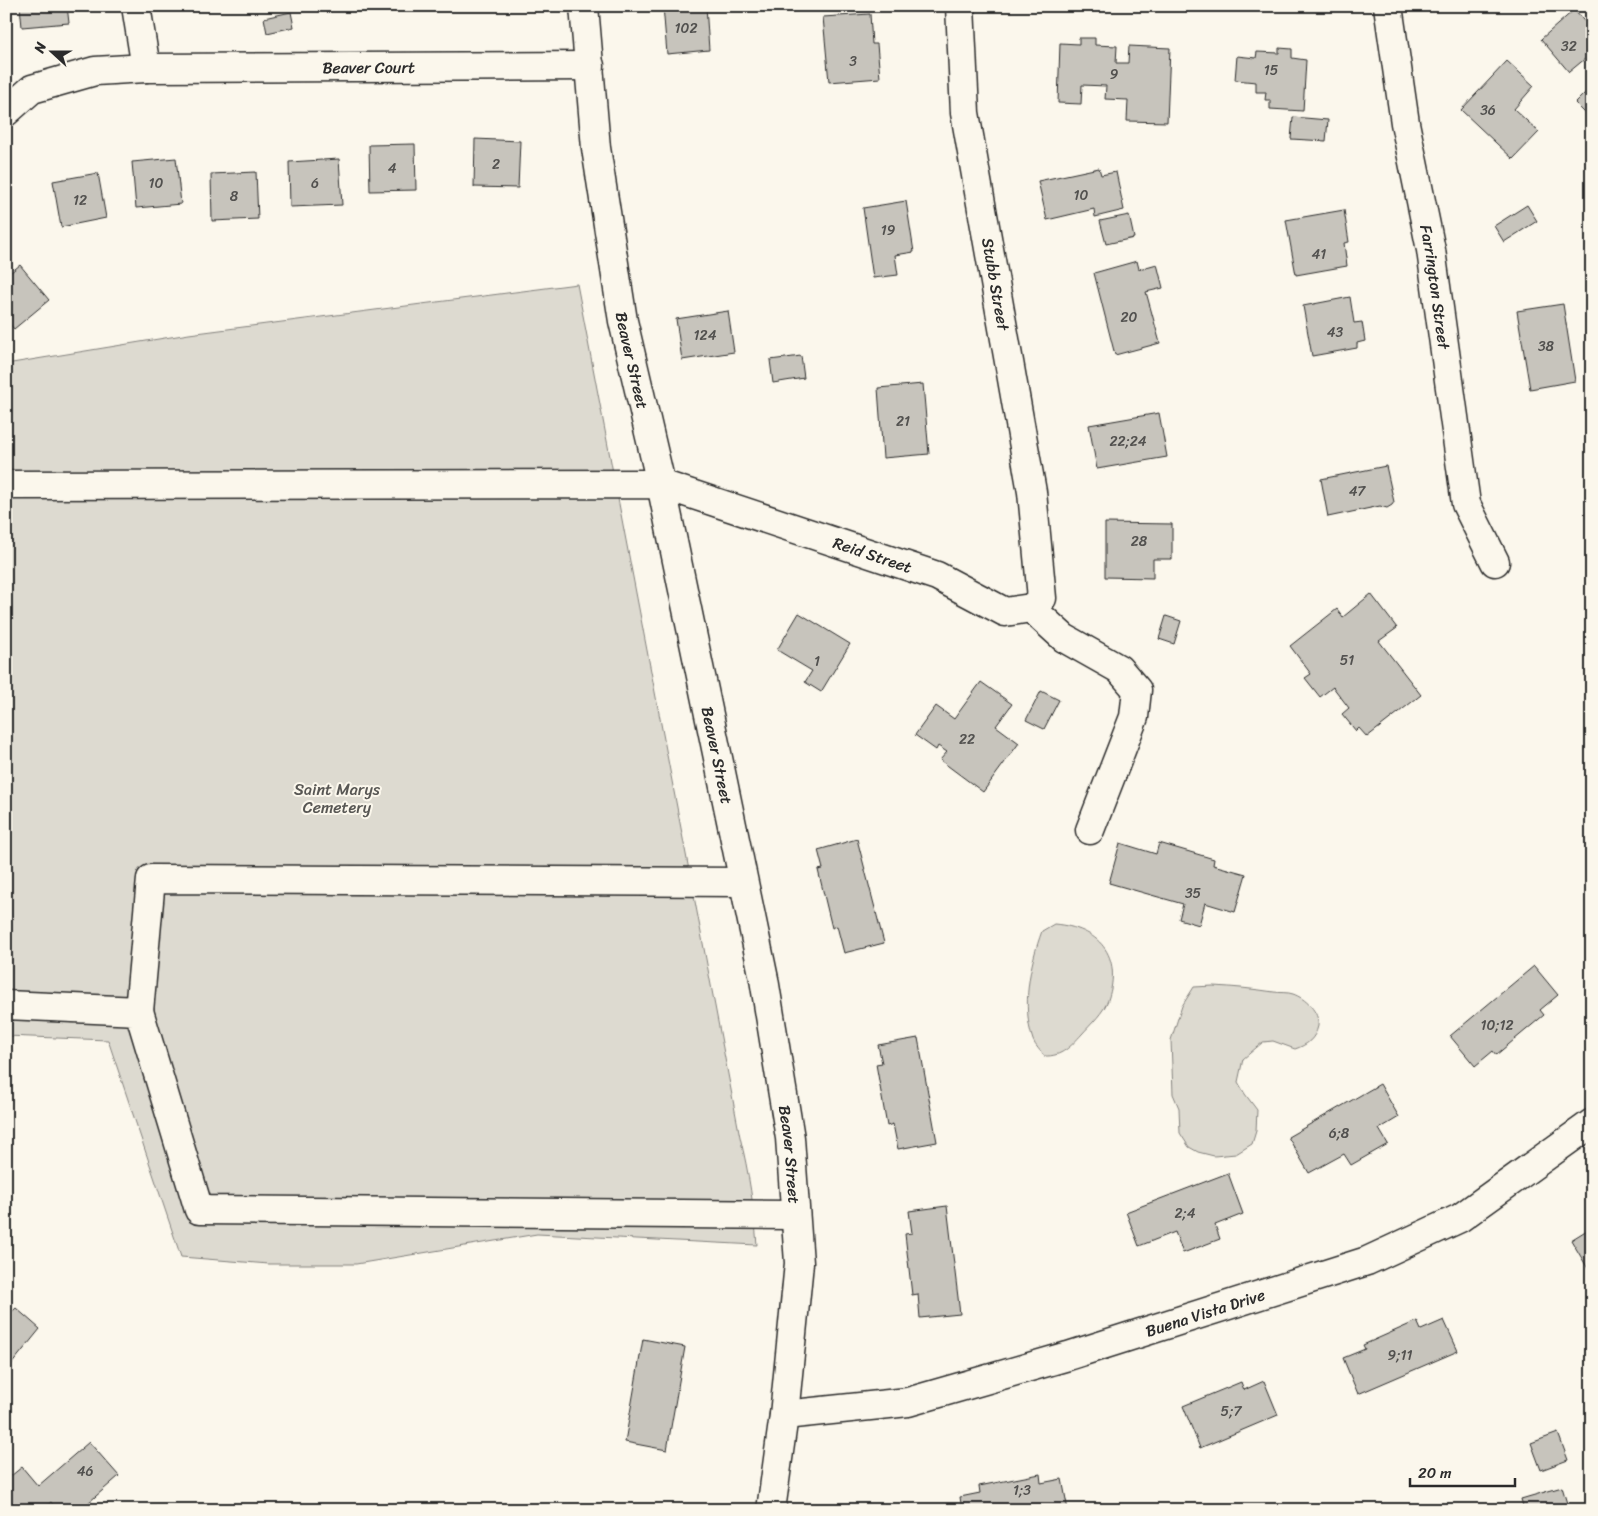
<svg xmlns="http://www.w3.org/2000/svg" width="1598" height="1516" font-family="Sriracha,sans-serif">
<rect width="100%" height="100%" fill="#fbf7ec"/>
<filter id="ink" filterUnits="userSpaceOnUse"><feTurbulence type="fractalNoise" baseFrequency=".02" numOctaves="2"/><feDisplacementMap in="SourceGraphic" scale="10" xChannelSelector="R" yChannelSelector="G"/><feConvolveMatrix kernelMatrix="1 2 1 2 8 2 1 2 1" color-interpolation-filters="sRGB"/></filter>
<g filter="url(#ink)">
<g fill="#dddad0" stroke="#84827e">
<path d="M577 284 740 1137C749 1173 754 1208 757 1245L537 1234 356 1264H269L181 1257 108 1040 6 1036V364L189 334Z"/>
<path d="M1054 924C1099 928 1123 955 1108 1000 1104 1012 1091 1024 1082 1034 1071 1046 1062 1057 1044 1056 1041 1051 1035 1046 1033 1040 1021 1006 1030 964 1042 931Z"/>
<path d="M1213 986C1234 987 1254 989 1274 992 1280 993 1288 992 1293 994 1305 998 1320 1012 1318 1026 1315 1039 1307 1045 1295 1049L1273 1041 1263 1042 1243 1059 1238 1082 1245 1094 1257 1110 1256 1131 1252 1144 1236 1154 1214 1156 1198 1152 1189 1147 1180 1133 1179 1108 1173 1094 1171 1040 1182 1006 1194 987Z"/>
</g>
<g fill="#c7c4bc" stroke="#2b2b2b">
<polygon points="20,6 67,6 69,23 22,27"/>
<polygon points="663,6 706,6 709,50 667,54"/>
<polygon points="1574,10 1592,30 1592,53 1569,72 1541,39"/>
<polygon points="291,12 294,27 267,33 264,18"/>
<polygon points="870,14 872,44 877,44 880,78 829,82 823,17"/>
<polygon points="1079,38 1095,38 1095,45 1117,46 1116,63 1128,63 1129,46 1170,48 1167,122 1127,121 1128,100 1105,99 1106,86 1082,85 1081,104 1058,103 1060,43 1079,44"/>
<polygon points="1279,48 1292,49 1292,58 1306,60 1303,111 1270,109 1270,100 1265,100 1266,92 1256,92 1256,82 1235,80 1237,56 1256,58 1257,52 1279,53"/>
<polygon points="1507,61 1534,86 1514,109 1539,132 1513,159 1461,110"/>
<polygon points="1592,86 1592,120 1575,103"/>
<polygon points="1293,117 1328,120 1326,141 1291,139"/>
<polygon points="475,139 520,141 518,188 474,187"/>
<polygon points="415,144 416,190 370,191 369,145"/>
<polygon points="176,158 181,204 136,208 132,162"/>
<polygon points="339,159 342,205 290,207 289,162"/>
<polygon points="1099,168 1101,175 1116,172 1124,210 1095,217 1094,209 1047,220 1038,181"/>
<polygon points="256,172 258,219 212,221 211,174"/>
<polygon points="98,173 106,218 61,227 53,181"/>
<polygon points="906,201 914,252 895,255 898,275 873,278 863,208"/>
<polygon points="1527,205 1537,221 1504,242 1494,226"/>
<polygon points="1344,210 1349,242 1344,243 1347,266 1296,275 1286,220"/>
<polygon points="1129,215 1134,238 1106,244 1100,221"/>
<polygon points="1137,261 1139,269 1157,264 1163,288 1146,292 1160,343 1115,355 1094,273"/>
<polygon points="20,265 49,300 14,329 6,320 6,276"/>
<polygon points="1350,297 1354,323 1362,322 1365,341 1357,343 1357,348 1312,356 1303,306"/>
<polygon points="1563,304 1575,381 1530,389 1517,311"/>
<polygon points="728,311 734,352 682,360 676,319"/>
<polygon points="801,356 804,378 773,383 770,360"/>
<polygon points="923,384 929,454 883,458 878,388"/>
<polygon points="1159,413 1167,457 1097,469 1089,425"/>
<polygon points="1386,466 1394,502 1392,505 1387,508 1380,506 1328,517 1321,479"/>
<polygon points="1105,523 1172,524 1172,559 1153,559 1153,578 1105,577"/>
<polygon points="1371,594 1397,628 1379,641 1421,695 1367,737 1359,728 1356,731 1342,714 1349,708 1333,687 1320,697 1305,678 1311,674 1290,646 1337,609 1343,617"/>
<polygon points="799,613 850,644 821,692 805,682 812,671 777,650"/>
<polygon points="1166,616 1181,621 1174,644 1159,639"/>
<polygon points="981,682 1012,704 996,726 1019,743 983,792 940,760 947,752 938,746 936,750 915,735 936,706 954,719"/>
<polygon points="1041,691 1059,700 1044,729 1026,720"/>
<polygon points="857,839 884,943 844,953 837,926 832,928 818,870 823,869 818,850"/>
<polygon points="1120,843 1156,854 1159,843 1214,859 1213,865 1246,874 1235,912 1205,903 1199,925 1179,919 1183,904 1109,883"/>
<polygon points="1534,966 1558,995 1540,1010 1544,1015 1496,1055 1493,1051 1475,1066 1450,1036"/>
<polygon points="918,1038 937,1142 898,1149 893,1124 887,1126 876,1064 882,1063 878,1045"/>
<polygon points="1380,1084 1399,1117 1379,1129 1388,1144 1351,1165 1344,1154 1309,1173 1288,1137"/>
<polygon points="1228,1173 1243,1214 1215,1225 1220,1239 1183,1253 1175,1232 1139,1246 1126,1212"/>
<polygon points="947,1206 960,1314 920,1318 918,1294 912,1295 905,1234 912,1233 909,1211"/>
<polygon points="1592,1218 1592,1271 1590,1272 1571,1240 1592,1227 1588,1221"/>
<polygon points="16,1308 40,1329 6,1371 6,1317"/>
<polygon points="1444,1320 1458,1351 1358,1394 1343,1358 1365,1349 1363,1345 1417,1321 1421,1330"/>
<polygon points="643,1339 685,1347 667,1450 625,1442"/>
<polygon points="1264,1381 1278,1415 1200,1448 1183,1406 1241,1382 1244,1390"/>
<polygon points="1558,1433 1568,1460 1541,1470 1531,1443"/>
<polygon points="89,1442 119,1476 80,1510 57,1510 51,1502 42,1510 6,1510 6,1480 22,1467 38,1486"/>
<polygon points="1040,1474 1041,1483 1062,1479 1068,1510 962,1510 960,1497 980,1493 979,1486"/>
<polygon points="1562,1487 1569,1510 1524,1510 1521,1499"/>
</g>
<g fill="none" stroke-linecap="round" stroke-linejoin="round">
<defs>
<g id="minor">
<polyline points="136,6 146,68"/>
<path id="s1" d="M1388 6 1405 123 1431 250 1466 504 1495 562"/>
<path id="s2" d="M6 112 32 89 95 71 146 68 590 66"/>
<path id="s3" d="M6 485 661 484 937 576 1005 612 1031 608 1042 598 1032 492 965 113 960 6"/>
<polyline points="1031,608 1064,638 1119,669 1137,690 1134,717 1090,830"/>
<polyline points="6,1005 139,1011 199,1210 795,1215"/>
<polyline points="139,1011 151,879 743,882"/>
<path id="s4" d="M784 1415 908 1402 1068 1356 1367 1261 1460 1218 1592 1123"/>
</g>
<g id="major">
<path id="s5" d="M584 6 596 148 623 321 661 484 764 979 790 1138 799 1263 784 1415 771 1510"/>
</g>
</defs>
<use href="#minor" stroke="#2b2b2b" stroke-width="31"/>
<use href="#major" stroke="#2b2b2b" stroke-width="31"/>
<use href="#minor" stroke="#fbf7ec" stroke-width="28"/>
<use href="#major" stroke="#fbf7ec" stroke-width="28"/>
</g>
</g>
<g text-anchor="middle" stroke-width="4" stroke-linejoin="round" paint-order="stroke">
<g font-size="14" fill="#52514f">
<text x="686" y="33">102</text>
<text x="1569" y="51">32</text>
<text x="853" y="66">3</text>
<text x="1271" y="75">15</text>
<text x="1114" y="79">9</text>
<text x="1488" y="115">36</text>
<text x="496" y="169">2</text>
<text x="392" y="173">4</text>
<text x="156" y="188">10</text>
<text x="315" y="188">6</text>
<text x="1081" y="200">10</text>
<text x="234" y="201">8</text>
<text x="80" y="205">12</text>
<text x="888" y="235">19</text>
<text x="1319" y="259">41</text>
<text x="1129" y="322">20</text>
<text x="1335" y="337">43</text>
<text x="705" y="340">124</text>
<text x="1546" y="351">38</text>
<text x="903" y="426">21</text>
<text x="1128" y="446">22;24</text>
<text x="1357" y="496">47</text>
<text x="1139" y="546">28</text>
<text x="1347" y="665">51</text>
<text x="817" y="666">1</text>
<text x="967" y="744">22</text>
<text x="1193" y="898">35</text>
<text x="1497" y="1030">10;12</text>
<text x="1339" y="1138">6;8</text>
<text x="1185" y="1218">2;4</text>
<text x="1400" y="1360">9;11</text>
<text x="1231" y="1416">5;7</text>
<text x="85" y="1476">46</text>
<text x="1022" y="1495">1;3</text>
</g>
<g font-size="16" fill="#2b2b2b" stroke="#fbf7ec">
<text dy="6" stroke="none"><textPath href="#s2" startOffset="374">Beaver Court</textPath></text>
<text transform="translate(996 284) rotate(80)" y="6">Stubb Street</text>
<text dy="6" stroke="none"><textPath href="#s1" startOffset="285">Farrington Street</textPath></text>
<text dy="6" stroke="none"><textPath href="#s5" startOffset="358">Beaver Street</textPath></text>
<text dy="6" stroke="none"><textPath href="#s3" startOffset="878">Reid Street</textPath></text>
<text dy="6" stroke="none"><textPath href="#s5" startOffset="762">Beaver Street</textPath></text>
<text dy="6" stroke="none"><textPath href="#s5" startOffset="1168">Beaver Street</textPath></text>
<text dy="6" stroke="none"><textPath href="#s4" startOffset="435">Buena Vista Drive</textPath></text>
</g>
<g font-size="16" fill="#585754" stroke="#fbf7ec">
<text x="337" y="795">Saint Marys<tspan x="337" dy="18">Cemetery</tspan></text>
</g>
</g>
<rect width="1598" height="1516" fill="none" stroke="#fbf7ec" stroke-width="25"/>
<rect x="12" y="12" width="1573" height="1491" fill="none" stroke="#2b2b2b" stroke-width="2" filter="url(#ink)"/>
<g transform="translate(52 52) rotate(291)" stroke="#fbf7ec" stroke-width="4" paint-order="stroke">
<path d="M0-4L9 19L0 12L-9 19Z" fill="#2b2b2b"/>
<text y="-8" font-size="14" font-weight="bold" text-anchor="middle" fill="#2b2b2b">N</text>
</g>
<path d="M1410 1478v8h105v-8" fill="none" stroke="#2b2b2b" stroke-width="2.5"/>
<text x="1418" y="1478" font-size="15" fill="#2b2b2b" stroke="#fbf7ec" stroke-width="4" paint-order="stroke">20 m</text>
</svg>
